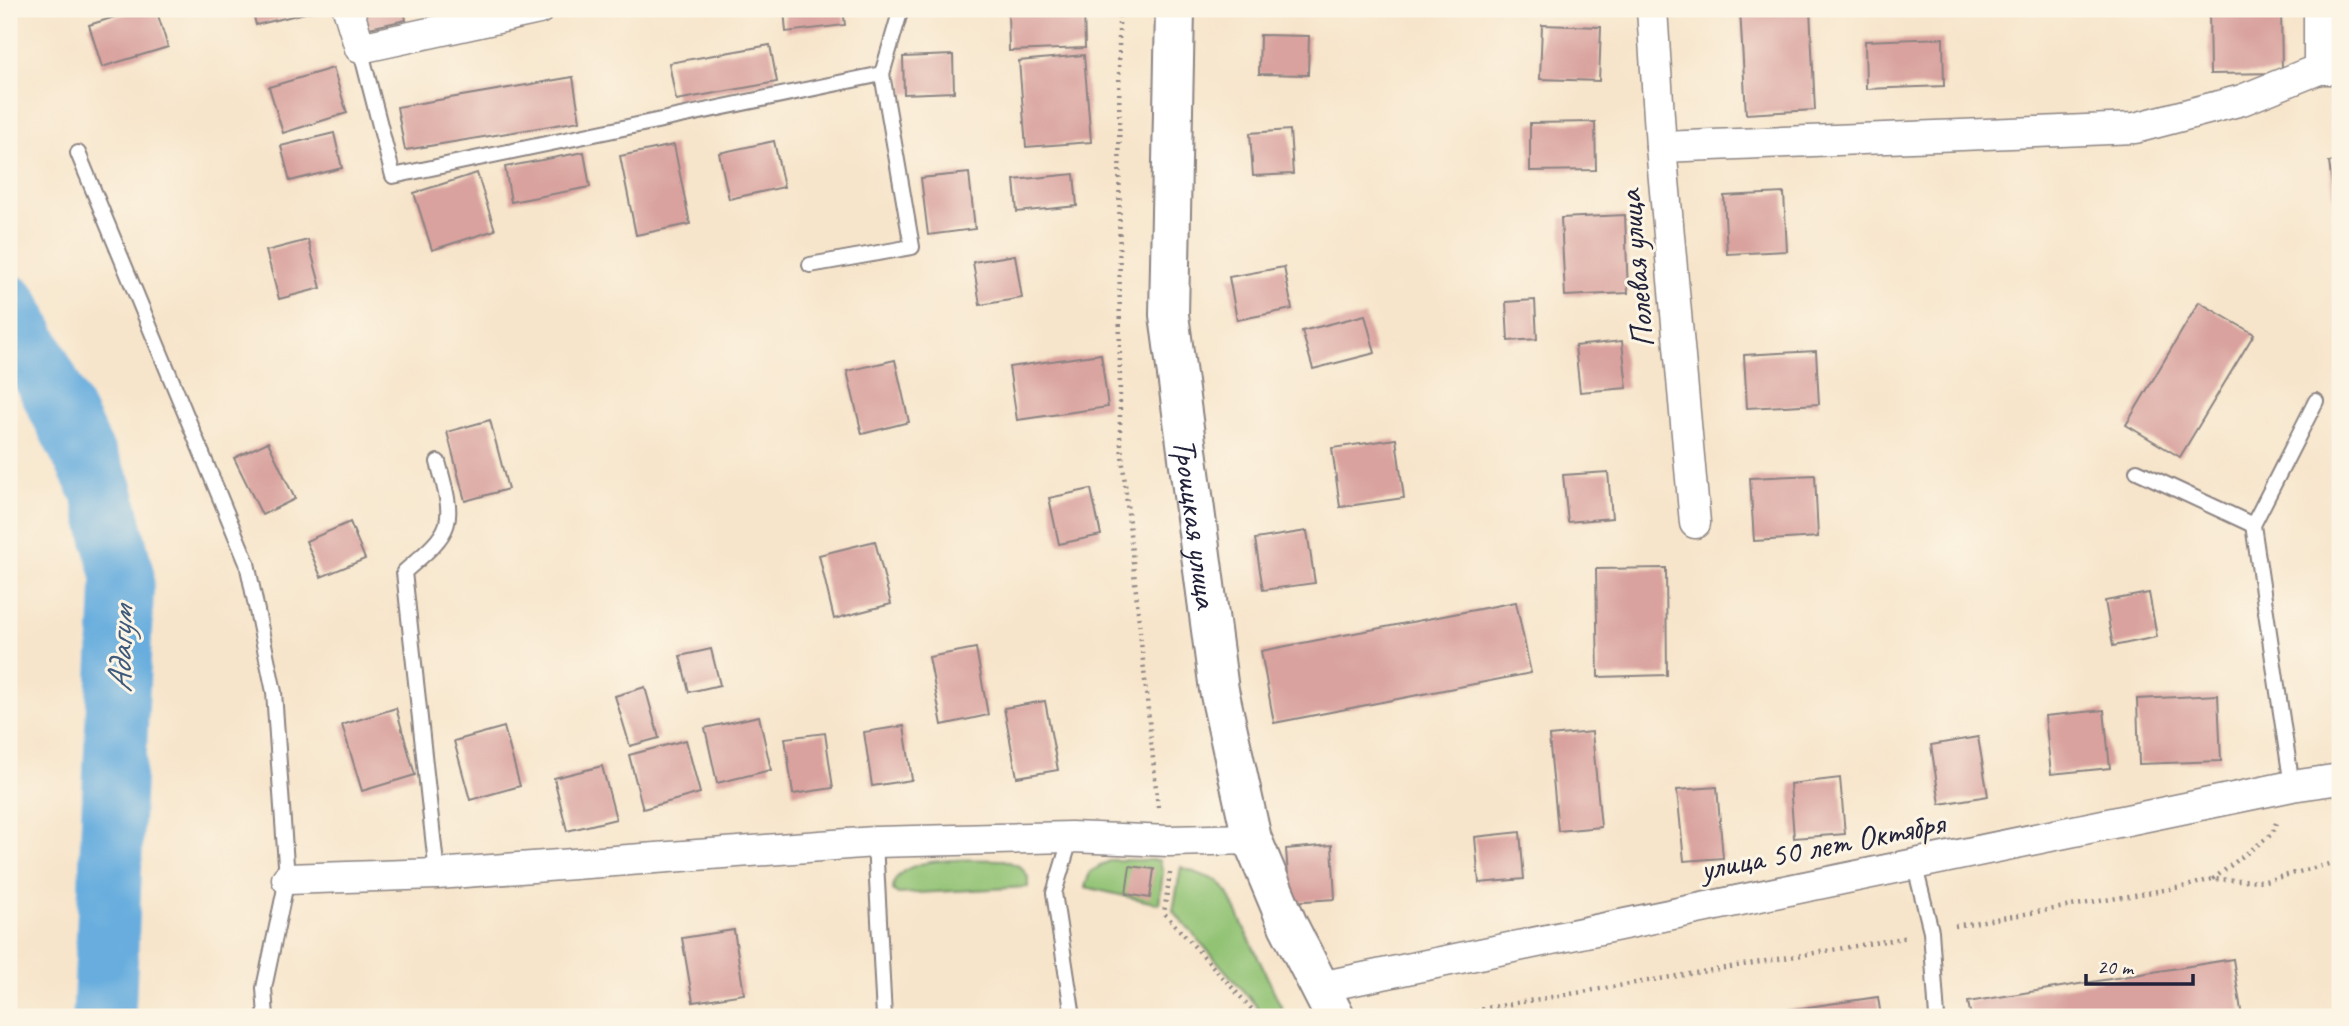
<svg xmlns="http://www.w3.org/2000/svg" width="2349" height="1026" font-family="Caveat,sans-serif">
<rect width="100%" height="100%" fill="#fcf5e5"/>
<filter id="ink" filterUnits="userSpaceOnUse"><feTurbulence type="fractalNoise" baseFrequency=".0143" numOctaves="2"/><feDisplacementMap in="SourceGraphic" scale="14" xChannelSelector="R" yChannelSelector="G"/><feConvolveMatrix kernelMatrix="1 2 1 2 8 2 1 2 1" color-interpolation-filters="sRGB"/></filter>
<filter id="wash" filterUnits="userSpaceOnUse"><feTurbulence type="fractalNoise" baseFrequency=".00686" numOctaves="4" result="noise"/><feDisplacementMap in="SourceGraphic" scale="28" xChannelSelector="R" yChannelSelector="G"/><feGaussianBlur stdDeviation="1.57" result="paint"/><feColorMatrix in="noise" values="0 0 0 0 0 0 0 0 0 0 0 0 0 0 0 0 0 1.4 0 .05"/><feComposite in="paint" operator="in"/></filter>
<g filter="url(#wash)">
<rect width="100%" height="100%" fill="#f7e5cb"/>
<g fill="#92c374" stroke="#5a7258" stroke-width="2">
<path d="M1004 860 1021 867 1028 877V887L898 894 893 890C893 852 979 860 1004 860Z"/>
<polygon points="1111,860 1159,860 1163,871 1159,904 1085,887 1090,872"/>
<polygon points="1181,867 1218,881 1228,893 1286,1017 1266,1017 1173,911"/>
</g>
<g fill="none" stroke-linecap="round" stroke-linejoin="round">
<polyline stroke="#68adde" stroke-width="63" points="9,306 102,491 123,577 104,1017"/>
</g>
<g id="blocks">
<g fill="#d9a29e">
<polygon points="140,9 156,9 168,47 102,67 89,25"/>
<polygon points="252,9 312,9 313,11 256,25"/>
<polygon points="364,9 404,9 406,20 369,28"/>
<polygon points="784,9 843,9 845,25 786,32"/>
<polygon points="1008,9 1084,9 1085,48 1009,51"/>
<polygon points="1740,9 1810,9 1815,110 1746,114"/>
<polygon points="2209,9 2281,9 2282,73 2210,74"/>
<polygon points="1542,25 1601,27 1599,81 1540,79"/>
<polygon points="1260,35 1309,36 1308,75 1259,74"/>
<polygon points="1943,38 1944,86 1866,89 1865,41"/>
<polygon points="770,45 777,82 676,100 669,63"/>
<polygon points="953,55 954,92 904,94 903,57"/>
<polygon points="1084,55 1091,142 1026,147 1019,61"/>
<polygon points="333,68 347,113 283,133 269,87"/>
<polygon points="573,77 580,121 405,150 397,107"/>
<polygon points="1595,122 1596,170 1530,171 1530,123"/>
<polygon points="1290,130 1293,174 1253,176 1250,133"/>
<polygon points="334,133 342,168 290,181 281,146"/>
<polygon points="774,141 784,187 729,199 719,153"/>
<polygon points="674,145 690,224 636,235 620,156"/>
<polygon points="584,152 590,187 511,202 505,167"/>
<polygon points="2340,161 2340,216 2336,216 2329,162"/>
<polygon points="477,173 495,230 432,250 414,193"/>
<polygon points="969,173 975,229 928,235 921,178"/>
<polygon points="1074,174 1077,206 1017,212 1014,180"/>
<polygon points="1784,193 1787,251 1727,254 1724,196"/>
<polygon points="1625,215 1628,293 1565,296 1561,218"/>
<polygon points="308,240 321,288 279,299 266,251"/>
<polygon points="1015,255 1022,298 980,305 973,262"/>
<polygon points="1284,267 1292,309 1237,320 1229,277"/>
<polygon points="1535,300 1537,339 1508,341 1506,302"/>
<polygon points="2199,302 2254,334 2180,457 2126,425"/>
<polygon points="1365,315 1375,353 1313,369 1302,331"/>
<polygon points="1622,341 1627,388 1580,392 1575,346"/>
<polygon points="1816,351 1819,404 1747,408 1744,355"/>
<polygon points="1101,354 1108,407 1017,420 1009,367"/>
<polygon points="895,360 909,422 862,434 847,371"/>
<polygon points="490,420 508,489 465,501 447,432"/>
<polygon points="1396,439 1404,498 1340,507 1332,448"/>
<polygon points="268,442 295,499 262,515 234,458"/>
<polygon points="1608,472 1612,518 1568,522 1563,475"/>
<polygon points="1815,475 1818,537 1754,541 1750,478"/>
<polygon points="1091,489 1101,535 1059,544 1049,498"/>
<polygon points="350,522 365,559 321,577 306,541"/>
<polygon points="1307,531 1315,583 1263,590 1255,539"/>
<polygon points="875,541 891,604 834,619 819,555"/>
<polygon points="1666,568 1667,675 1598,677 1596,569"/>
<polygon points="2149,593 2157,637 2113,646 2105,601"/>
<polygon points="1516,602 1531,673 1274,723 1261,651"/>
<polygon points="976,648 988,715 942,725 929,657"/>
<polygon points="711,649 720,685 689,692 680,656"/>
<polygon points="645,687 659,738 630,746 615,696"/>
<polygon points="2218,695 2221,761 2139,764 2137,699"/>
<polygon points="1045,701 1058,770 1017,777 1004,708"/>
<polygon points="396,708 415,775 362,791 342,725"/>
<polygon points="2104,710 2110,768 2051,774 2045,716"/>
<polygon points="759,716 771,770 717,783 705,728"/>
<polygon points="904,726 912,780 872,786 864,732"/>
<polygon points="504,727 520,786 470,800 454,741"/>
<polygon points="1592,732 1601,827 1558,831 1549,736"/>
<polygon points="825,733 833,788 793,794 785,738"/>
<polygon points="1978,737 1988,796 1940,804 1931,745"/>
<polygon points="686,740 700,793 643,809 629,755"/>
<polygon points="602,766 616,819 567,831 554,778"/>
<polygon points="1840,778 1845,834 1794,838 1790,784"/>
<polygon points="1717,787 1723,858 1684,861 1677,790"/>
<polygon points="1520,832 1524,879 1479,883 1475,837"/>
<polygon points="1332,845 1335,899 1290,902 1286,849"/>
<polygon points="1130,866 1154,869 1150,898 1126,894"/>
<polygon points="734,930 744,994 693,1002 682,938"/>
<polygon points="2233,959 2242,1017 1971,1017 1968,1002"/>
<polygon points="1878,997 1881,1017 1745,1017 1745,1016"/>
</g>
</g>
</g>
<g filter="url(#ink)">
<use href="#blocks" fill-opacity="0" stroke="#8c8483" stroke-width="2"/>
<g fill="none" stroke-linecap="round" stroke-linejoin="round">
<defs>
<g id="lane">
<polyline points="360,48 393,176 882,74 901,9"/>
<polyline points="78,153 247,563 274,692 287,879 264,988 266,1017"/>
<polyline points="810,265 912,247 882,74"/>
<polyline points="2137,471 2253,525"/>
<polyline points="2292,786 2253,525 2316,401"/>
<polyline points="1071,837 1054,893 1073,1017"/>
<polyline points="875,842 884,1017"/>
<polyline points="1914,863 1931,931 1937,1017"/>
<path d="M437 874 404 572C454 529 456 526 438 462"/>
</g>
<g id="street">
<polyline points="348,9 360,48 539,9"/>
<polyline points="1652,9 1661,147 1695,523"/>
<polyline points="2319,9 2319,69 2340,69"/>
<polyline points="1661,147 2135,128 2242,100 2319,69"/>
<polyline points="287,879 437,874 875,842 1071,837 1169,841 1252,839"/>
<polyline points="1320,987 2292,786 2340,779"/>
</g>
<g id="secondary">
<path id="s1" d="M1175 9 1169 315 1219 690 1252 839 1288 925 1335 1017"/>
</g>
</defs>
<use href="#lane" stroke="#8c8483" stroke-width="18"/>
<use href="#street" stroke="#8c8483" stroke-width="33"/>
<use href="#secondary" stroke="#8c8483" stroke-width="42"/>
<g stroke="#8c8483" stroke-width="4.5" stroke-dasharray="2 5" stroke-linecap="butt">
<polyline points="1119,9 1120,435 1158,808"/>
<polyline points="1170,873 1164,913 1259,1017"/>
<polyline points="2213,879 2272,834 2276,823"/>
<polyline points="1955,926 2187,886 2212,879 2265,881 2340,861"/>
<polyline points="1462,1017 1481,1009 1909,937"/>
</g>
<use href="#lane" stroke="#fff" stroke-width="14"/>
<use href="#street" stroke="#fff" stroke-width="30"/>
<use href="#secondary" stroke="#fff" stroke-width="38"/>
</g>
</g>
<g text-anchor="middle" stroke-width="6" stroke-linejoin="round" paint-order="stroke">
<g font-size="33" fill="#22223b" stroke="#fcf5e5">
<text transform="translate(1635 269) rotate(-95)" y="12">Полевая улица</text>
<text dy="12" stroke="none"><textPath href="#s1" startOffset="516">Троицкая улица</textPath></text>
<text transform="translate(1822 845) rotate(-11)" y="12">улица 50 лет Октября</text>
</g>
<g font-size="35" font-style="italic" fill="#3e5a7c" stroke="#fcf5e5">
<text transform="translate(120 650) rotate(-88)" y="12">Адагум</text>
</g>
</g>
<rect width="2349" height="1026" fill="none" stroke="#fcf5e5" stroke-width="35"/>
<path d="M2086 974v10h107v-10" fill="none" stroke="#22223b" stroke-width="3.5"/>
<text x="2097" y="974" font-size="21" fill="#22223b" stroke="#fcf5e5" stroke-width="5" paint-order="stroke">20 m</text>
</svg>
